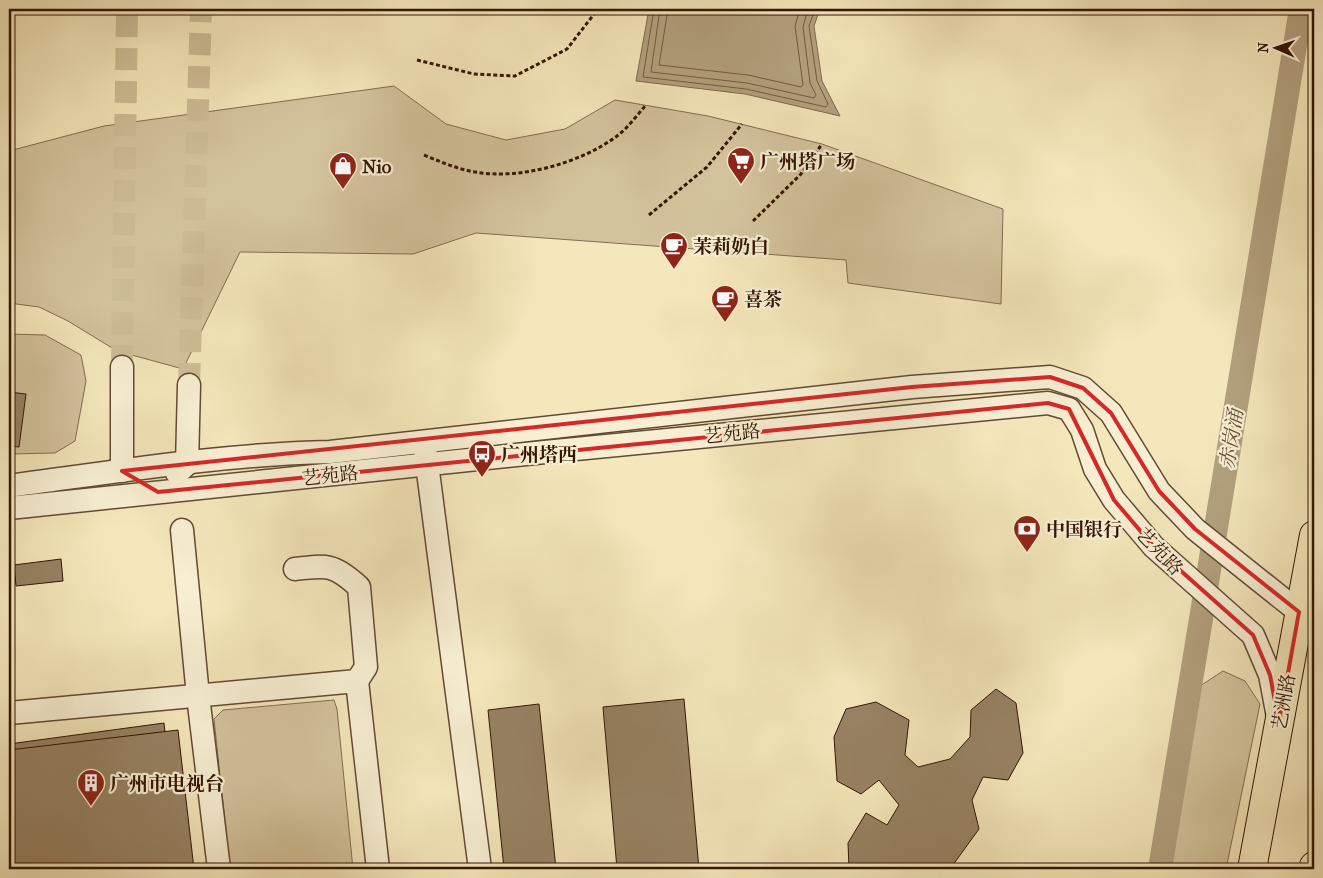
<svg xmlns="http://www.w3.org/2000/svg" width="1323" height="878" font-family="'IM FELL French Canon','Noto Serif SC',serif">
<rect width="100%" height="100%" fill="#f4e7bb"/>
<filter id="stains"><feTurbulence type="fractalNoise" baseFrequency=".004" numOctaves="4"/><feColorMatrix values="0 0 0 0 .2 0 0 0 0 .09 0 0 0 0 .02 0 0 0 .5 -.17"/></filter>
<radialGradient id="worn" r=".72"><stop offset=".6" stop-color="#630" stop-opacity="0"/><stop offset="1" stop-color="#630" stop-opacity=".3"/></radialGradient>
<g fill="#d3c39c" stroke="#836c50">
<polygon points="394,86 446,124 506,140 565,129 615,100 708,116 822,144 1003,209 1001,304 848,283 846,260 476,233 413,254 240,252 183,369 117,351 68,321 39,307 9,303 9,151 104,126"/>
<polygon points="9,334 45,335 81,355 86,381 75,441 55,453 9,454"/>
<polygon points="1223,671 1245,681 1260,704 1226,869 1170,869 1200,686"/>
<polygon points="334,700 337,709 353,869 230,869 214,719 223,710"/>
</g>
<polygon fill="#b2a07d" stroke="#7f684d" points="649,9 820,9 814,26 822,81 840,116 745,94 636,81"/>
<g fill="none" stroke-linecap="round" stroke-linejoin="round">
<g stroke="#725a40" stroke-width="1">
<polyline points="654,9 643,77 746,89 826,107 828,104 817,81 809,26 815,9"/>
<polyline points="660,9 651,72 747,83 814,98 816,95 810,83 803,27 808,9"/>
<polyline points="668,9 659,65 748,75 801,87 803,85 795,26 800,9"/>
</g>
<polyline stroke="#b2a07d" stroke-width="24" points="1160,869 1301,9"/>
</g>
<g fill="#978263" stroke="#331504">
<polygon points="9,392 26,394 19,447 9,446"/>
<polygon points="61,559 63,581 16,586 14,565"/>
<polygon points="996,689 1016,703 1023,753 1008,780 983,777 972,800 979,829 950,869 849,869 848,843 866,813 887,825 899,805 879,780 861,794 837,781 834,737 846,709 876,702 909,720 905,755 918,767 950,759 970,737 971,710"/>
<polygon points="684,699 699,869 617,869 603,707"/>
<polygon points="539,704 556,869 504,869 488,710"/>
<polygon points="164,723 180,869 9,869 9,744"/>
<polygon points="178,730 194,869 9,869 9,750"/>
</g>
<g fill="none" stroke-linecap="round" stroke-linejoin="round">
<g stroke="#cdbd96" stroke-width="22" stroke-dasharray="22 11" stroke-linecap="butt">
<polyline points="122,367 127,9"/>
<polyline points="189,385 201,9"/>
</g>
<defs>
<g id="minor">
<polyline points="425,449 480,869"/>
<polyline points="122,471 122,367"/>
<polyline points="177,473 187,464 189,385"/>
<path d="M9 486C115 472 223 454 330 452L912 387 1050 377 1083 388 1111 413 1159 491 1195 529 1299 612"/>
<polyline points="9,508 545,452 1048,403 1069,409 1082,430 1095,469 1114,500 1154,547 1253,635 1270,675 1278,717"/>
<polyline points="182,530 198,696 219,869"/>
<polyline points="357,681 378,869"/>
<path d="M9 713 357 681 366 667 359 587C334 564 327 565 295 569"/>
</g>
<g id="major">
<polyline points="1252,869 1314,535"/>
<polyline points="1314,869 1314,866"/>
</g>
</defs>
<use href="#minor" stroke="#634a32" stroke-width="25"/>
<use href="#major" stroke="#331504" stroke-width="30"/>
<g stroke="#331504" stroke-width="3" stroke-dasharray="4 2.5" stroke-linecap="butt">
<polyline points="417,60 474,74 515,76 567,49 598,9"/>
<path d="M424 155C441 162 457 169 475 172 520 180 581 163 617 136 628 128 637 115 646 105"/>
<polyline points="649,215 707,167 742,124"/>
<polyline points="753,221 801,174 822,144"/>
</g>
<use href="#minor" stroke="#f8efd3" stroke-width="22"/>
<use href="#major" stroke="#f4e7bb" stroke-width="28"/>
</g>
<path fill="none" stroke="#d62828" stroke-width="4" stroke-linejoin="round" d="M1050 377 1083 388 1111 413 1159 491 1195 529 1299 612 1279 723 1270 675 1253 635 1154 547 1114 500 1069 409 1048 403 158 492 122 471 912 387Z"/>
<defs>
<symbol id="supermarket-pin" viewBox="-11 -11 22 30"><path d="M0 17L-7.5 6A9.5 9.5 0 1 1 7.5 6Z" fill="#8f2418" stroke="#f8efd3"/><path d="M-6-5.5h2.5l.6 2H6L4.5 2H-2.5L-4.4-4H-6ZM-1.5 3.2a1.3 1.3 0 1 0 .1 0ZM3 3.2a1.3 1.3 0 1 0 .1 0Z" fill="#fff"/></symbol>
<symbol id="shop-pin" viewBox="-11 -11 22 30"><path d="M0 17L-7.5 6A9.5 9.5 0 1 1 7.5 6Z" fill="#8f2418" stroke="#f8efd3"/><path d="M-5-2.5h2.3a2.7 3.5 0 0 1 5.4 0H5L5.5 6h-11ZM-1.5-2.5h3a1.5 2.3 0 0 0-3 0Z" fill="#fff"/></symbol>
<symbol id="cafe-pin" viewBox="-11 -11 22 30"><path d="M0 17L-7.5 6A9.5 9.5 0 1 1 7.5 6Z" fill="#8f2418" stroke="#f8efd3"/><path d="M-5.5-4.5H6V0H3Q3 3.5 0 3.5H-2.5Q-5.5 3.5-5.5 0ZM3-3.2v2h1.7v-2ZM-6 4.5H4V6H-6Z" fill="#fff"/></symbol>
<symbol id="bus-pin" viewBox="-11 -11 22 30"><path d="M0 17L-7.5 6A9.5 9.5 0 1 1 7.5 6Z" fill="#8f2418" stroke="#f8efd3"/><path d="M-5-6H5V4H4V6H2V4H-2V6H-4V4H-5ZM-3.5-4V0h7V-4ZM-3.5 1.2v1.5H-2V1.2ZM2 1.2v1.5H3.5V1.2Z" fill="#fff"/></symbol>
<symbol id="bank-pin" viewBox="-11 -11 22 30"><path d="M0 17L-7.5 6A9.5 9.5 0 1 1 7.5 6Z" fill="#8f2418" stroke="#f8efd3"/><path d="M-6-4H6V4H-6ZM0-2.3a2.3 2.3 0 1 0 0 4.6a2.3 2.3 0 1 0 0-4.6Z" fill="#fff"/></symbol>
<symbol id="building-pin" viewBox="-11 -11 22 30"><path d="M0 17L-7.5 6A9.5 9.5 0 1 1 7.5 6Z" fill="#8f2418" stroke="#f8efd3"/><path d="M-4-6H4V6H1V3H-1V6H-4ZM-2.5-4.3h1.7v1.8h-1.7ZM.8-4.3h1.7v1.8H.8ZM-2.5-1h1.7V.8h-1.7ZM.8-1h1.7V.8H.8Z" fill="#fff"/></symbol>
</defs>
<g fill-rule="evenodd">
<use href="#supermarket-pin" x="725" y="145" width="32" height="43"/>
<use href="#shop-pin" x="327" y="150" width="32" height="43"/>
<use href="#cafe-pin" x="658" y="230" width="32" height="43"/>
<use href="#cafe-pin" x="709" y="283" width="32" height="43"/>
<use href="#bus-pin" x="466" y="438" width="32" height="43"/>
<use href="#bank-pin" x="1011" y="513" width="32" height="43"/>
<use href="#building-pin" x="75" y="767" width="32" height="43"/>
</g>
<g text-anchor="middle" stroke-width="4.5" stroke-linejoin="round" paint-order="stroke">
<g font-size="19" font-weight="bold" fill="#331504" stroke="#f8efd3" text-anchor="start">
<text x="760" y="168">广州塔广场</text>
<text x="362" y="173">Nio</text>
<text x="693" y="253">茉莉奶白</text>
<text x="744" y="306">喜茶</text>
<text x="501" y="461">广州塔西</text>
<text x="1046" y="536">中国银行</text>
<text x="110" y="790">广州市电视台</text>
</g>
<g font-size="19" fill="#331504" stroke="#f8efd3">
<text transform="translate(732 433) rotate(-6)" y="7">艺苑路</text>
<text transform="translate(330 475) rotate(-6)" y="7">艺苑路</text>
<text transform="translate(1160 551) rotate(46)" y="7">艺苑路</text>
<text transform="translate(1283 702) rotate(-80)" y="7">艺洲路</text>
</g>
<g font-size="20" font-style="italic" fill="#664d34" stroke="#f8efd3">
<text transform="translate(1231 439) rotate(-81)" y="7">赤岗涌</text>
</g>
</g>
<rect width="1323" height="878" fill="none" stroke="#f4e7bb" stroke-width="30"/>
<rect x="10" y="10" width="1303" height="858" fill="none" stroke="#331504" stroke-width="2.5"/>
<rect x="15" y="15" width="1293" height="848" fill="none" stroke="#331504"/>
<g transform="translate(1276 48) rotate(272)" stroke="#f8efd3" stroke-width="4" paint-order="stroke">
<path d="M0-4L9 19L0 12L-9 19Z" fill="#331504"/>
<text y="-8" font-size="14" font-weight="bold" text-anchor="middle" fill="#331504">N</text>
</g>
<rect width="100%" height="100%" filter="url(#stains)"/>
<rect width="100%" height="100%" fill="url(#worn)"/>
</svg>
